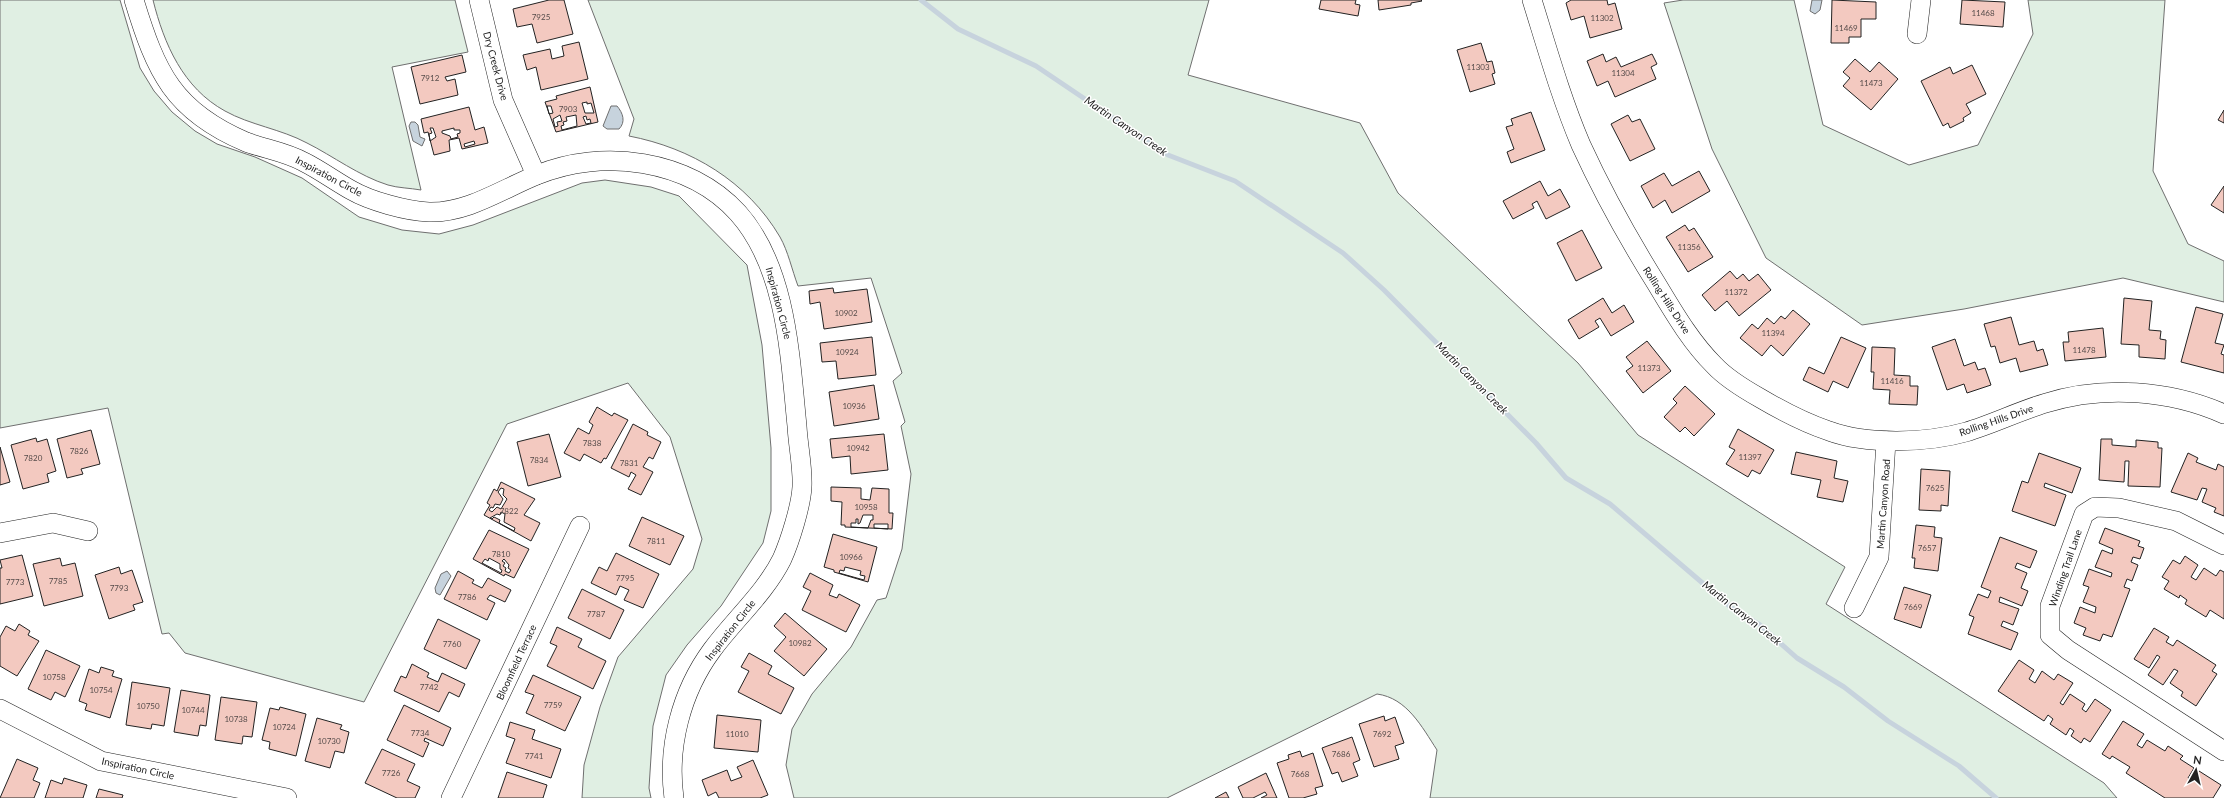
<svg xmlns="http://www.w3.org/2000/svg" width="2224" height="798" font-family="Lato,sans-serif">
<rect width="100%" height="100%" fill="#fff"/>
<g fill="#e0efe3" stroke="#6f6f6f">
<polygon points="0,0 120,0 140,68 154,91 172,112 195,131 217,144 255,157 302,178 359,217 402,230 439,234 473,225 582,183 605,180 651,187 679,196 747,265 762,345 771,448 771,511 763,543 721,606 687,645 666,675 653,726 649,788 651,798 582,798 584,765 600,707 618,657 693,569 702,539 670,437 628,383 507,424 364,702 185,653 169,633 162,634 108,408 0,428"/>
<path d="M153 0H455L468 52 392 67 421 190C410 188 398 188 388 185 359 176 333 156 307 143 281 129 250 125 225 111 183 88 164 44 153 0Z"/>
<path d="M588 0H1209L1188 75 1360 123 1398 193 1578 363 1638 435 1845 567 1826 604 2104 783 2117 798H1430L1437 750C1422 727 1407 698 1377 694L1167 798H794L786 765 792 729 812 694 851 647 877 600 886 598 902 549 911 474 901 426 905 422 893 381 902 373 871 278 798 286C792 270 788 251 780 237 747 181 691 148 629 136L634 119Z"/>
<polygon points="1683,0 1794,0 1823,125 1909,165 1978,145 2033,34 2028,0 2165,0 2153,171 2188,244 2224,261 2224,302 2123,278 1964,309 1862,325 1766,258 1712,149 1664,3"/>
</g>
<g fill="#c7d3dd" stroke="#6f6f6f">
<polygon points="1812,0 1822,0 1820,10 1815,14 1810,11"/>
<path d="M611 106H617C623 113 626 122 619 129H607L603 126Z"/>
<polygon points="411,122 415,122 418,125 420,137 425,139 422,146 413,141 409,126"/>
<polygon points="447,571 451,576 440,595 436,593 435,588 441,574"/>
</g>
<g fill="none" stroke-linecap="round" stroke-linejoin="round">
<polyline stroke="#c7d3dd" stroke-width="5" points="921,0 958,29 1036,66 1168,155 1235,181 1343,253 1384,290 1536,443 1566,478 1610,504 1733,609 1760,625 1797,658 1844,687 1888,721 1959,766 1996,798"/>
</g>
<g fill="#f3c9c0" stroke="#222" fill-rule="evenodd">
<polygon points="549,0 564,0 573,34 537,43 532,24 517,27 513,9"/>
<polygon points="1321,0 1356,0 1355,4 1360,5 1358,16 1319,9"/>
<polygon points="1378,0 1421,0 1422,1 1411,3 1411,5 1379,10"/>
<polygon points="1571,0 1607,0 1608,5 1615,3 1622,29 1590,38 1584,16 1571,20 1566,3"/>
<polygon points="1832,0 1876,2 1876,19 1861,19 1861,37 1849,37 1849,43 1831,43"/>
<polygon points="1962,0 2005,2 2003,27 1960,24"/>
<polygon points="579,42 588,79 541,90 536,67 527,70 523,55 550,49 552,59 564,56 562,46"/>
<polygon points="1481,43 1487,62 1492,61 1495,73 1492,74 1495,84 1470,92 1457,50"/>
<polygon points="1603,54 1606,62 1616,57 1621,67 1652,54 1657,64 1651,67 1656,79 1615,97 1608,81 1597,86 1587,61"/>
<polygon points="462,55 466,72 445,77 447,81 455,79 458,95 420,104 411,67"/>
<polygon points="1855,59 1870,72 1879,62 1898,79 1871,110 1843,86 1850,78 1843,72"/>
<polygon points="1972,65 1986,94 1966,104 1971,113 1963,118 1964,121 1950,128 1948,123 1943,126 1921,81 1950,67 1953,74"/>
<path d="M590 87 598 122 556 132 545 102 557 99 556 96ZM587 102V104L591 103 594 113H585L582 103ZM547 106H551L553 113 549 114ZM560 115 562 121 557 122 558 126 555 127 553 119ZM576 115 577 126 562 130 561 126 564 125 563 122 567 121 566 117ZM586 116 587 120 590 119 591 123 586 124 583 117Z"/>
<path d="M469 107 475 130 484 127 488 143 462 149 459 138 449 140 450 151 434 155 428 132 424 133 421 119ZM430 128H433L436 137 430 141 429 134 432 133ZM454 128V130H460V133L457 134 458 137 451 139 450 136 442 133V131ZM474 141 475 144 465 147 464 144Z"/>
<polygon points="2224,110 2224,123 2218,120"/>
<polygon points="1531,112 1545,150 1511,163 1507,152 1514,149 1506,127 1513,125 1511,119"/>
<polygon points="1628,115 1632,122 1640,119 1655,149 1630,161 1611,124"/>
<polygon points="1699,171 1710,191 1672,213 1665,200 1653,208 1641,186 1664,173 1672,186"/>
<polygon points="1540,181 1548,196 1560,189 1570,207 1546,219 1537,201 1532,204 1534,208 1513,219 1503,201"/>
<polygon points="2224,186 2224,213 2211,205"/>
<polygon points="1685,225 1689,231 1694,228 1713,257 1688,272 1666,237"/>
<polygon points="1582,230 1602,268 1576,281 1557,243"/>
<polygon points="1730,271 1737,279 1743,274 1749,281 1758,274 1771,290 1739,316 1727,301 1715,311 1702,295"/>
<polygon points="833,288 834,293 867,289 872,322 824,329 820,302 810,304 809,291"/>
<polygon points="1603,298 1612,313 1624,305 1634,322 1611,336 1600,318 1595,321 1599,327 1579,339 1568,320"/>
<polygon points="2124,298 2152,301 2149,330 2161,331 2160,339 2166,340 2165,359 2139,357 2139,345 2121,344"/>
<polygon points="2196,307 2223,314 2215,343 2224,345 2221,354 2224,355 2224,373 2181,362"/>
<polygon points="1793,310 1810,324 1783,356 1771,345 1762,356 1740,338 1752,324 1758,329 1767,318 1774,324 1781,316 1785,319"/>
<polygon points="2011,317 2019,345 2034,341 2037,351 2043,349 2048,365 2020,372 2016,358 2000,363 1995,346 1991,347 1984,324"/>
<polygon points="2103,328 2106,357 2065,361 2063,342 2069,342 2068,332"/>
<polygon points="872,337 876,375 838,379 836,361 822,362 820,343"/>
<polygon points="1841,337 1866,348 1848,388 1833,381 1828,392 1803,380 1809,367 1824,374"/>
<polygon points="1955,339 1964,366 1975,362 1978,370 1985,368 1991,385 1967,393 1964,384 1947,390 1932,347"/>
<polygon points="1647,341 1671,371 1643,393 1626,371 1633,366 1626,357"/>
<polygon points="1872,347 1895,348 1894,375 1910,376 1910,386 1918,386 1917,405 1889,404 1890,390 1873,389 1874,372 1871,372"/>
<polygon points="874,385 879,419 834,426 829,392"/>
<polygon points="1685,386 1715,414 1694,436 1685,427 1680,432 1664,417 1677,403 1673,399"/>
<polygon points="597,407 612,416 614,413 628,420 606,459 604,458 601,463 584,454 580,461 564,453 578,428 589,434 593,425 589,422"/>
<polygon points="633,424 648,432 647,435 661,442 653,459 649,457 643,467 653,472 641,495 628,489 636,475 631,472 629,477 611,468"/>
<polygon points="1738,429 1774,450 1760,474 1752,470 1748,477 1726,464 1735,450 1729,447"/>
<polygon points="91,430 100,464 81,469 83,474 67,478 57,439"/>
<polygon points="549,434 561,477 528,486 517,442"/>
<polygon points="884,434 888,470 851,474 850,456 832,458 830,439"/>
<polygon points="36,438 37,442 47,439 56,471 47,474 49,482 23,489 11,445"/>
<polygon points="2101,439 2112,439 2112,445 2136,447 2136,440 2158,442 2158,448 2162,448 2160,487 2128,486 2129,461 2125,461 2124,482 2099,480"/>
<polygon points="0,447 10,482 0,485"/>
<polygon points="1796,452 1837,461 1834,478 1848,481 1843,502 1817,497 1821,480 1791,474"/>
<polygon points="2039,453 2081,468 2072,493 2045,483 2044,487 2066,495 2055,526 2012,511 2022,481 2028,483"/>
<polygon points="2188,453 2198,458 2196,462 2216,470 2218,464 2224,467 2224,516 2214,512 2216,508 2202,502 2207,489 2202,488 2197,500 2171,492"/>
<polygon points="1921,469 1950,471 1948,506 1941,505 1941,511 1919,510"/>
<path d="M501 482 535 499 524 515 540 523 531 541 484 515 490 505 487 503 494 489 497 491ZM501 488 504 489 503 495 507 499 501 509 497 507 492 512 489 510 491 507 493 508 495 504 500 505 503 499 498 492ZM501 512 505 514 504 522 515 528 514 531 499 523 500 520 494 517 492 519 490 518 497 514 500 515Z"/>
<path d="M831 487 861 488V499L870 500 872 488 889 489V513H893L892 529 845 527V525H841L842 502 831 501ZM863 515H873V520H871L868 528 851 527V523H856V519H858V524L860 523ZM874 524H888V529L874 528Z"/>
<polygon points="642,517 684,536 670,565 629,546"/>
<polygon points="1916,525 1935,527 1934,537 1942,538 1938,571 1914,568 1915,558 1912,558"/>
<polygon points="2105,528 2140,541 2138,546 2144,548 2140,559 2133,557 2131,562 2138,565 2132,581 2127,579 2124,587 2130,589 2112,637 2103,634 2100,641 2083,635 2086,628 2074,623 2080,607 2095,613 2096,607 2083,602 2089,587 2083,585 2089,569 2111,577 2112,573 2095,567 2102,550 2112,554 2113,549 2099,543"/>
<path d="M489 530 529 549 514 578 505 574 504 576 473 559ZM489 558 500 564V569L502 570 501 573 482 563 485 559 488 561ZM504 559 509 565 508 568 511 570 509 573 505 571 506 568 503 566 505 563 502 561Z"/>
<path d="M833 534 877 547 868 582 834 572V570L824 567ZM845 567 861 571 860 575 865 576 864 580 839 573 840 570 844 571Z"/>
<polygon points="2000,537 2037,551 2030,568 2017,563 2015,568 2027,573 2021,588 2028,591 2022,606 2000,597 1999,602 2019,609 2013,625 2003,621 2001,626 2018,633 2011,650 1968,634 1974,617 1969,615 1978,594 1988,598 1991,591 1981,587"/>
<polygon points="616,553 659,574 643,608 624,600 629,590 620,586 616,595 591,583 599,567 607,571"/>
<polygon points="22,555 33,596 0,604 0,568 2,568 0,560"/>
<polygon points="2185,556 2198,565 2191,577 2196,580 2204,568 2216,576 2220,570 2224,572 2224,619 2210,610 2206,617 2185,604 2187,600 2180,595 2179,598 2164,589 2169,581 2162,577 2173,560 2180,564"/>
<polygon points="60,558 62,566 75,563 83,596 44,606 33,564"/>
<polygon points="119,567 121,574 132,570 143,602 133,605 135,610 109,619 95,575"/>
<polygon points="458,571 474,580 472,583 482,588 488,578 511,590 505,602 490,595 487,599 495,603 487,620 444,599"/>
<polygon points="810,573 833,585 829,595 837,598 839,594 860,605 846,632 802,610 811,591 803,587"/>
<polygon points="1904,587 1931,595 1921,628 1894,619"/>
<polygon points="582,589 624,610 610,639 568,618"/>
<polygon points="785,613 827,649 804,676 774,651 786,637 774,626"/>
<polygon points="438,619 480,640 466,669 424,649"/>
<polygon points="19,624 30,631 28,635 39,641 17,676 0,666 0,637 6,626 15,631"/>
<polygon points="557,627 582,639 578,647 606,661 593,689 547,666 557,646 550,643"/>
<polygon points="2154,628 2169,637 2166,642 2173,646 2177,640 2216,665 2212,671 2217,674 2196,706 2181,696 2183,692 2170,683 2178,671 2174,669 2163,685 2148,675 2160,657 2157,655 2149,668 2134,659"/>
<polygon points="46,650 80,666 65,697 55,692 51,700 28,689"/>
<polygon points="749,653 772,666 768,674 794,688 781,714 738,692 749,671 741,667"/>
<polygon points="2019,660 2034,670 2029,679 2035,683 2042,671 2054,680 2058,674 2073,683 2060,703 2063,705 2070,694 2085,704 2082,709 2086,712 2095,699 2111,710 2090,742 2084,738 2081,743 2071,736 2074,731 2070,728 2066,735 2050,724 2053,719 2048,715 2044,721 1998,691"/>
<polygon points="412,664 429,673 427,677 438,682 442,673 465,684 459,697 449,692 439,712 394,691 401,676 406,678"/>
<polygon points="101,667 114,671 112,676 122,679 110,718 85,710 87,704 79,701 89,669 99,673"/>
<polygon points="533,675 581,697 565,731 526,713 534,695 525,692"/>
<polygon points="132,682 170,688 164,726 152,724 151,729 126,725"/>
<polygon points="181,690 210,695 206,726 200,725 198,736 174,732"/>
<polygon points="221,697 257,702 252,737 243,736 242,744 215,740"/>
<polygon points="404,705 451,728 443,746 425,738 424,741 429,743 423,757 387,740"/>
<polygon points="280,707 306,714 296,756 269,749 270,742 262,740 270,708 279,710"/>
<polygon points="717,715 761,720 758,752 714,748"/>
<polygon points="1384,716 1385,721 1395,717 1404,743 1395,746 1399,759 1374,767 1359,724"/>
<polygon points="317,718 342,725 340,729 349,732 344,753 335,751 330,768 305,761"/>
<polygon points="2123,721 2144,734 2137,745 2142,748 2147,740 2165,751 2168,746 2183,756 2180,759 2194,768 2188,778 2193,780 2199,771 2221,785 2213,798 2165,798 2126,773 2130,767 2112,756 2110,759 2102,754"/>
<polygon points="510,722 535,730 532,739 561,749 551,778 506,763 515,739 506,736"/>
<polygon points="1352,737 1360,760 1353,763 1358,776 1342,782 1338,772 1332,774 1322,748"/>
<polygon points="382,749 415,764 407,781 420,787 415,798 397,798 365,783"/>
<polygon points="1300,751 1302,757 1313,753 1323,786 1315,788 1317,794 1303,798 1289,798 1277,763 1289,759 1288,755"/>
<polygon points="17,759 38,768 33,780 40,783 34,798 0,798"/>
<polygon points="753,760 768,795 760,798 719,798 716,792 708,796 702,780 727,770 731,781 742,777 737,767"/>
<polygon points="507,772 547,785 543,798 498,798"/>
<polygon points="1266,773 1277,798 1261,798 1267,795 1265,792 1253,798 1243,798 1238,787"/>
<polygon points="64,778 87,785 83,798 45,798 51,780 62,784"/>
<polygon points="99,789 123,795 122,798 96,798"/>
<polygon points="1226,792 1229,798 1215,798"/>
</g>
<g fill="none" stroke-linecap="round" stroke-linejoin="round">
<defs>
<g id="minor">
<path d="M134 0C156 72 173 111 246 142 265 149 286 152 304 162 320 170 335 181 351 190 370 201 406 211 429 212 468 213 502 189 537 175 602 148 689 159 738 213 787 268 790 357 797 426 798 446 803 467 802 487 801 506 790 541 782 559 765 593 734 620 712 650 681 692 667 747 674 798"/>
<polyline points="479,0 503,100 536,175"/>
<path d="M1532 0C1547 48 1561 98 1581 145 1603 193 1628 238 1656 283 1673 311 1690 341 1714 365 1726 378 1744 389 1760 398 1782 411 1805 423 1829 431 1867 445 1927 443 1966 432 1993 424 2019 411 2046 403 2103 385 2170 390 2224 414"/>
<polyline points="1917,34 1921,0"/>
<polyline points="0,533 53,523 88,531"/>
<polyline points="2224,545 2176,521 2119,508 2095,507 2084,514 2050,606 2050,635 2068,650 2224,751"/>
<polyline points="1854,608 1879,557 1886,441"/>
<polyline points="0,709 101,761 287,798"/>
<polyline points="451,798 580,526"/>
</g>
</defs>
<use href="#minor" stroke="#222" stroke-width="20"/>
<use href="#minor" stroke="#fff" stroke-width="19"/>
</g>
<g text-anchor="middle" stroke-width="3" stroke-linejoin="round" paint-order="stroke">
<g font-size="8" fill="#564c4a">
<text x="1983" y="16">11468</text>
<text x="541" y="20">7925</text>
<text x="1602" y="21">11302</text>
<text x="1846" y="31">11469</text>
<text x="1478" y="70">11303</text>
<text x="1623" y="76">11304</text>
<text x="430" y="81">7912</text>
<text x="1871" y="86">11473</text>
<text x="568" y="112">7903</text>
<text x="1689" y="250">11356</text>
<text x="1736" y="295">11372</text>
<text x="846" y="316">10902</text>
<text x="1773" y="336">11394</text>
<text x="2084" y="353">11478</text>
<text x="847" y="355">10924</text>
<text x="1649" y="371">11373</text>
<text x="1892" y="384">11416</text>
<text x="854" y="409">10936</text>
<text x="592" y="446">7838</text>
<text x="858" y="451">10942</text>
<text x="79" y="454">7826</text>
<text x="1750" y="460">11397</text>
<text x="33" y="461">7820</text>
<text x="539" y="463">7834</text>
<text x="629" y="466">7831</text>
<text x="1935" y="491">7625</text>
<text x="866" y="510">10958</text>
<text x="509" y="514">7822</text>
<text x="656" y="544">7811</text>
<text x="1927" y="551">7657</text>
<text x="501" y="557">7810</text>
<text x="851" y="560">10966</text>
<text x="625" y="581">7795</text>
<text x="58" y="584">7785</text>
<text x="15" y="585">7773</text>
<text x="119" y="591">7793</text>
<text x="467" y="600">7786</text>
<text x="1913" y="610">7669</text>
<text x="596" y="617">7787</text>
<text x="800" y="646">10982</text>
<text x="452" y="647">7760</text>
<text x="54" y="680">10758</text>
<text x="429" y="690">7742</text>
<text x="101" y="693">10754</text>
<text x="553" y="708">7759</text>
<text x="148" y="709">10750</text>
<text x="193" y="713">10744</text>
<text x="236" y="722">10738</text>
<text x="284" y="730">10724</text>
<text x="420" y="736">7734</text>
<text x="737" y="737">11010</text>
<text x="1382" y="737">7692</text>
<text x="329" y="744">10730</text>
<text x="1341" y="757">7686</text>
<text x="534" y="759">7741</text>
<text x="391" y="776">7726</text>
<text x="1300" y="777">7668</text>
</g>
<g font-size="10" fill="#222" stroke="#fff">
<text transform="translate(496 66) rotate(75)" y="4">Dry Creek Drive</text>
<text transform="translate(329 176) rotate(28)" y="4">Inspiration Circle</text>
<text transform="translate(1667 300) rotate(57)" y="4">Rolling Hills Drive</text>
<text transform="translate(779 303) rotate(75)" y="4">Inspiration Circle</text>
<text transform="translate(1996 420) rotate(-19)" y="4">Rolling Hills Drive</text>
<text transform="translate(1883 504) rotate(-86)" y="4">Martin Canyon Road</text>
<text transform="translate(2065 568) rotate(-71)" y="4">Winding Trail Lane</text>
<text transform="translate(730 630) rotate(-52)" y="4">Inspiration Circle</text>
<text transform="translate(516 662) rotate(-65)" y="4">Bloomfield Terrace</text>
<text transform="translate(138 768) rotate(12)" y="4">Inspiration Circle</text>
</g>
<g font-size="11" font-style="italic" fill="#222" stroke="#fff">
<text transform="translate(1126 126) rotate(34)" y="4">Martin Canyon Creek</text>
<text transform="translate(1472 378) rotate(45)" y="4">Martin Canyon Creek</text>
<text transform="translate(1742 613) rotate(38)" y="4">Martin Canyon Creek</text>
</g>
</g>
<g transform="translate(2196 770) rotate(8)" stroke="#ffffff" stroke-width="3" paint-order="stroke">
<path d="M0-3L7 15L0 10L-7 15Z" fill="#222222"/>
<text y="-6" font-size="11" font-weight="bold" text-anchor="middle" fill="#222222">N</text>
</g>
</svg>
